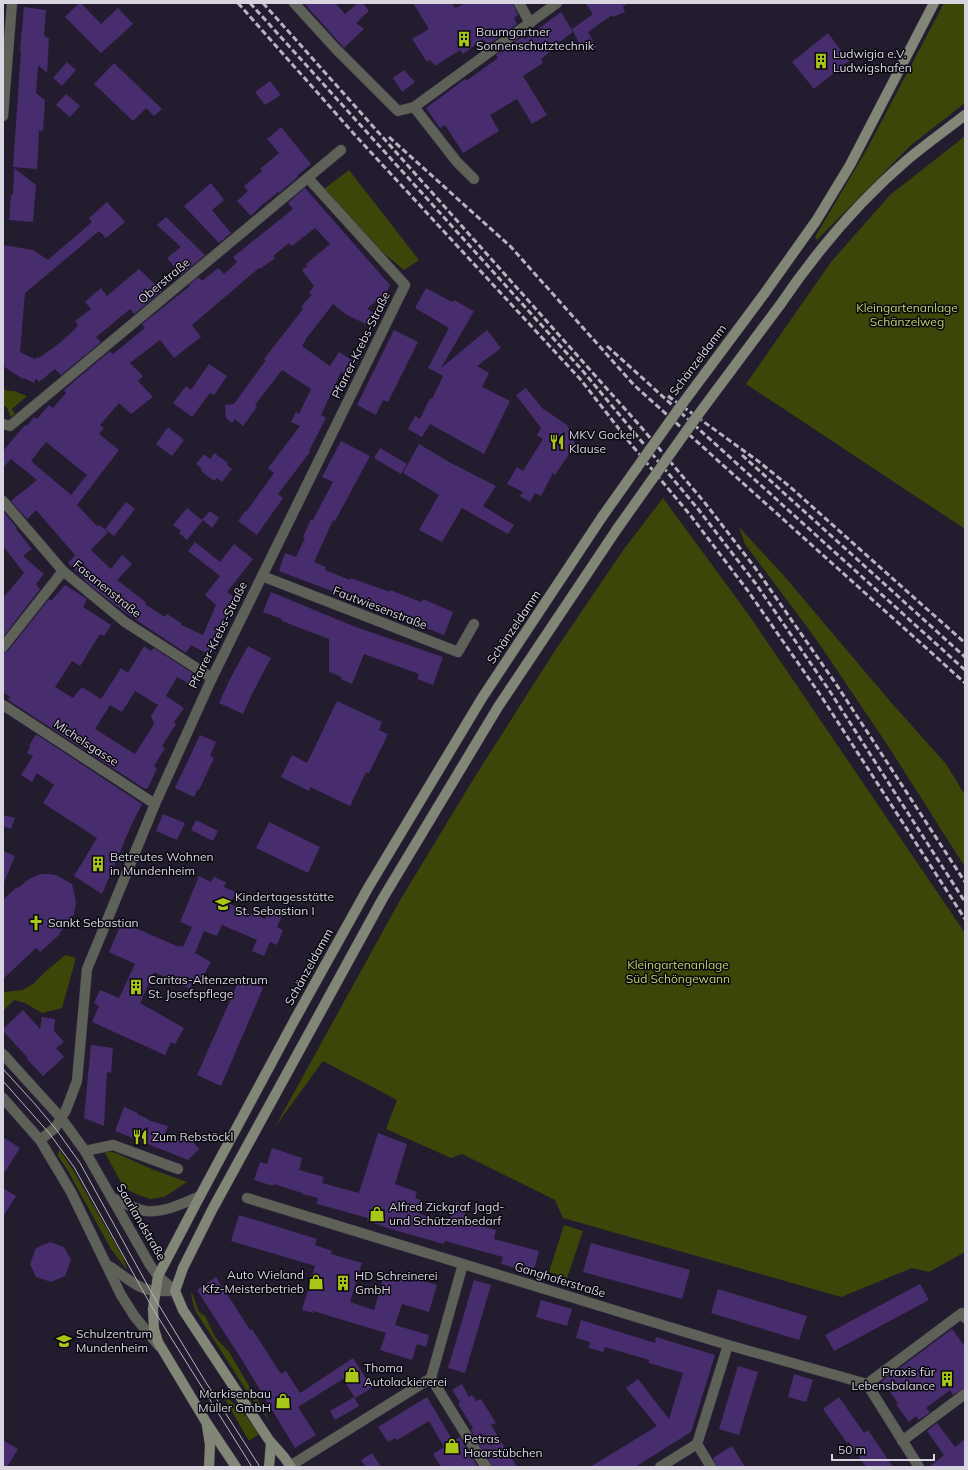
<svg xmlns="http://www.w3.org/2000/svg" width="968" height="1470" font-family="Mulish,sans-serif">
<rect width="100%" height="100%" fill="#221c2e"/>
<g fill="#3b4608">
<polygon points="944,3 965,3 965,103 910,146 817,240 815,237 867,149"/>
<polygon points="965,136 965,529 746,384 831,262 890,195"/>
<polygon points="349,170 419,260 404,270 374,245 324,189"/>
<polygon points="3,383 5,390 9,391 14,391 27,396 12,409 15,414 11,417 7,408 3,405"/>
<polygon points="663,498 751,618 965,933 965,1252 929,1272 912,1268 841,1297 563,1218 555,1200 462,1154 451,1158 386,1129 397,1100 323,1061 275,1127 399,902 471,783 554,652 624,549"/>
<polygon points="739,527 785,577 889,700 946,764 965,795 965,867 890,749 816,639 745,544"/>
<polygon points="66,955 76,958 62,1008 42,1013 25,1003 14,1000 3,1011 3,992 23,990 33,984 45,972 64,956"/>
<polygon points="59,1149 73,1170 124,1259 127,1270 111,1249 68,1171 58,1156"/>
<polygon points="104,1151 116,1153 154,1170 187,1182 164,1197 150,1199 136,1194 124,1188"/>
<polygon points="564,1225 583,1231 567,1278 549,1272"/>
<polygon points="192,1293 199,1312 205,1316 215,1337 229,1352 271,1423 248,1393 198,1315 194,1307 191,1294"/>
<polygon points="219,1389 244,1414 259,1434 249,1441"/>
</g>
<g fill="#472d6d" fill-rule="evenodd">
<polygon points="79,3 81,3 101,24 118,8 133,24 101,53 65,17"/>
<polygon points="304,3 335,3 345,14 358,3 363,3 369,11 356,23 364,29 344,48"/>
<polygon points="413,3 452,3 455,8 466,3 513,3 518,15 514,18 517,24 488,45 483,39 463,54 460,50 435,66 430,60 427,62 412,39 429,29"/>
<polygon points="585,3 628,3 623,7 625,12 613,17 612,15 588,32 596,47 584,53 572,29 593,14"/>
<polygon points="24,7 46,10 44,35 49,39 47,73 38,65 36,93 45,100 43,131 39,130 37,169 13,167 21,51 20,51"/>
<polygon points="561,12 573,32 554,46 556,47 541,59 543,63 523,76 547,115 532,124 517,99 490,115 499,131 463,153 445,125 440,128 426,108 465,79 466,81 498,58 496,55 523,36 525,39"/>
<polygon points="828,33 849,61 814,89 792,62"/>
<polygon points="67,62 76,70 62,86 53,78"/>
<polygon points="114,63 162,109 154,116 146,108 133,121 94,84"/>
<polygon points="404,70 415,82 402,92 393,78"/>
<polygon points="270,81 281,95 265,105 255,92"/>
<polygon points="66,94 80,106 70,117 56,105"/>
<polygon points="281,127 311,164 297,176 298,177 279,193 278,192 261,206 251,216 237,201 248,191 244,186 262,171 260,169 279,153 267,139"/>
<polygon points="14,168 36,185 33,222 9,220 11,195 13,195"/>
<polygon points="211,183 224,200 212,210 231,233 219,243 184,206"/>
<path d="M305 188 390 285 387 291 367 309 376 314 370 326 347 315 333 304 305 340H306L302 346 330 366 339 352 353 361 346 376 341 372 321 415 326 418 309 451 310 452 278 494 283 498 257 535 238 521 245 511 246 512 274 473 268 468 300 426 291 422 296 412 299 414 311 389 282 370 255 405 257 407 243 426 235 419 232 423 226 418 225 405 234 404 266 360 264 359 303 309 301 308 304 303 312 295 309 293 314 286 302 270 307 266 306 264 330 244 315 228 292 246 289 243 273 256 275 258 260 269 259 268 192 325 201 337 174 358 160 340 130 363 143 376 138 381 153 397 131 414 119 403 100 425 104 428 99 434 119 450 77 505 97 526 99 525 108 532 91 550 111 569 122 555 132 564 117 580 146 602 145 604 165 617 167 614 181 623V625L203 635 216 605 205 595 220 576 188 551 195 542 220 562 234 544 253 559 227 592 235 598 224 612 227 613 208 654 191 645 186 653 127 614 91 586 68 563 75 555 36 510 27 519 11 501 37 480 11 459 3 468V451L25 425 27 426 34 417 37 419 49 405 53 408 66 393 64 390 110 351 113 354 145 328 142 324 190 286 189 285 198 277 202 281 218 268 224 274 237 262 233 257 293 209 288 203ZM46 442 87 475 71 495 31 461Z"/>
<polygon points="107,202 125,222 106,238 99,231 25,293 20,352 35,359 38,357 39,358 61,342 78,326 75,321 91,309 85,302 101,288 107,296 139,269 162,291 134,314 130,309 112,324 96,337 101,342 61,375 55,369 39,382 36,378 34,383 24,378 23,379 3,366 3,245 33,250 48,260 92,222 89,218"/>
<polygon points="166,217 205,255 181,275 167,258 181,247 157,225"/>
<polygon points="426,288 452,302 454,300 474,311 441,368 487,330 501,348 477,366 489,373 482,387 510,401 484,454 430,424 422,437 408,429 415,416 420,419 430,398 432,399 443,376 428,368 449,328 415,308"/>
<polygon points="394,330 418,342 388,402 383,400 376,415 357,405"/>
<polygon points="209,364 227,376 214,395 210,393 192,417 173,403 186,386 191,390"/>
<polygon points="526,388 542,408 567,425 575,445 555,475 553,473 541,496 535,493 530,502 520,496 523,492 507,484 517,467 523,471 543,439 537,435 541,428 516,395"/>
<polygon points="168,427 184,440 172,456 156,444"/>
<polygon points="341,441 370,456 335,521 333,520 314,562 326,567 325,570 350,580 351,578 390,592 390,590 421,602 423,599 453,612 444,635 363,603 279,571 285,553 296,557 305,538 303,537 311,519 313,520 333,482 322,477"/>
<polygon points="419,444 451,463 496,486 483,506 514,525 508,534 462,508 442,542 419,530 439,495 403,473"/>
<polygon points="380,448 407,464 401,474 374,458"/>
<polygon points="214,453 228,463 227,465 232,469 222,482 217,478 214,481 201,471 202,469 196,464 204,454 210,459"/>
<polygon points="126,502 135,509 114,536 105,529"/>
<polygon points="187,508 202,520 210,511 219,518 212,528 203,520 187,540 179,533 181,531 173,525"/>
<polygon points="3,511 17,528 16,529 32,549 23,556 44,574 36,584 40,589 3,637 3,598 24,573 3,546"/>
<path d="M65 585 87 599 83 607 111 625 104 636 100 634 80 666 72 661 55 687 73 698 82 687 101 699 121 668 128 673 144 646 151 651 154 648 197 676 193 686 177 677 166 696 184 708 174 722 176 724 162 746 165 748 154 766 157 768 148 788 145 789 8 700 10 697 3 692V653L8 651 49 599 51 601ZM135 691 158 705 151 716 154 724 135 754 95 729 110 705 122 712Z"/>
<polygon points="271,592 353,626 443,657 433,685 417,679 419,674 364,654 352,684 341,679 342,677 329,672 329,639 282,621 282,619 263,612"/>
<polygon points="248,646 271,658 253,692 243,714 219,703 229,681"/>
<polygon points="337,701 382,722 379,730 388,734 369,773 366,772 350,806 310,787 309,791 281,777 292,755 307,763"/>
<polygon points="36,734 142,804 130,828 102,894 74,876 97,838 43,803 54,785 37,773 32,782 21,775 33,756 27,753 30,747 29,746"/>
<polygon points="200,735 216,742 210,756 214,758 199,790 197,790 194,797 175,788"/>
<polygon points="163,814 185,823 177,840 156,831"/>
<polygon points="3,815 15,818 11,829 3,826"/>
<polygon points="196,820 218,831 213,841 191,830"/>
<polygon points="269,822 320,847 308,873 256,848"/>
<polygon points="3,851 15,856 3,885"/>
<polygon points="40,874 48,874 56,875 72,884 76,902 74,914 69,923 59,933 60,934 40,952 36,948 3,979 3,900 17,887 18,888 29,879"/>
<polygon points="199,876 211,882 214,877 226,882 224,887 236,892 230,904 265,919 270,907 283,913 277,927 283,930 277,945 270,942 264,956 252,951 257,940 222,925 217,936 204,931 195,953 211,962 202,978 196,975 190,989 154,972 140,1003 184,1028 175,1044 171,1042 165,1055 92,1022 99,1006 94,1003 100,990 119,998 135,964 109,952 122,922 179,947 180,945 183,947 192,927 180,922"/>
<polygon points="240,978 263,988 221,1086 197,1075"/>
<polygon points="23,1010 40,1029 42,1017 55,1019 54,1031 64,1042 56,1048 64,1057 43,1076 27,1059 28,1058 3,1031 3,1029"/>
<polygon points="91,1045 113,1048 111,1073 107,1072 104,1126 84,1118"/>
<polygon points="124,1107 138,1113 137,1114 148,1119 148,1120 168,1126 164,1136 182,1141 188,1136 199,1149 188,1160 115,1131"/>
<polygon points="378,1133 407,1144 395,1184 417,1192 415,1198 423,1201 419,1214 449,1222 456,1202 467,1205 464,1221 496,1230 494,1239 539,1251 533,1273 501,1264 503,1257 445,1241 444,1244 394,1230 367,1221 368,1218 317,1204 318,1198 302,1194 302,1193 274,1184 273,1186 254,1180 260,1162 267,1164 272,1148 302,1158 299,1170 324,1177 322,1183 359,1193"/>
<polygon points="3,1137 20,1148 3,1175"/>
<polygon points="3,1188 16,1196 3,1217"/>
<polygon points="239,1215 317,1239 315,1245 332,1251 331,1254 362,1263 350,1302 374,1310 385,1272 404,1277 405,1275 437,1285 429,1312 402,1304 395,1325 429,1335 426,1347 417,1344 412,1360 380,1350 386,1333 313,1311 313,1313 302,1310 315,1266 231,1241"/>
<polygon points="50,1242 64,1247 71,1260 65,1276 51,1282 36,1277 30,1264 36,1248"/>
<polygon points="591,1243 690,1270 682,1299 583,1272"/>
<polygon points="216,1277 250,1330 252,1329 281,1374 286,1371 300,1393 353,1358 372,1388 355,1398 343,1379 298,1407 316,1435 295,1448 242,1360 197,1290"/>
<polygon points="474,1280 491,1285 465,1373 448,1368"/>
<polygon points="920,1284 929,1300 834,1351 825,1335"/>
<polygon points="718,1289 807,1316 799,1340 711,1313"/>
<polygon points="541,1300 572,1309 567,1326 536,1317"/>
<polygon points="581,1320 655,1343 656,1337 715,1355 691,1432 635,1467 590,1467 657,1426 626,1388 638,1379 669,1419 683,1373 649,1363 649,1360 605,1347 603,1352 589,1348 590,1342 576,1338"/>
<polygon points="952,1329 965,1347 965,1388 953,1395 950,1390 926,1408 930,1412 919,1420 916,1416 909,1422 896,1404 898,1403 882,1381"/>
<polygon points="738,1366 758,1372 739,1435 719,1429"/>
<polygon points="794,1374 813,1380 806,1402 788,1397"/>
<polygon points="462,1384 469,1397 472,1395 476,1401 481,1399 496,1423 491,1425 517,1467 492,1467 471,1430 473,1428 458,1404 460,1402 452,1390"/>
<polygon points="354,1397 359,1406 335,1420 330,1411"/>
<polygon points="427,1397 453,1441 460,1437 478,1467 441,1467 433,1454 444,1447 429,1421 397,1440 395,1438 388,1442 378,1427"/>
<polygon points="839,1397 864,1433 868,1430 893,1467 866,1467 849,1442 847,1443 823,1409"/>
<polygon points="937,1423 955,1447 965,1439 965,1467 929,1467 944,1455 927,1431"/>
<polygon points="3,1440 18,1449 7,1467 3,1467"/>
<polygon points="732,1446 745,1467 717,1467 713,1458"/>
<polygon points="372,1453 381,1467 366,1467 361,1460"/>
</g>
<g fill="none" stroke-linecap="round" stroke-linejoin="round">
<defs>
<g id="minor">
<polyline points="294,3 336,49 398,111 414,107 457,162 474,179"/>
<polyline points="519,3 530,23"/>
<polyline points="414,107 557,3"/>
<polyline points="3,116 12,3"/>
<polyline points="3,424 10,426 341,150"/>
<polyline points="3,501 63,571 125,622 212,678"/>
<polyline points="262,576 458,652 474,624"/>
<polyline points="3,647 63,571"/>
<polyline points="3,705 155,804"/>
<polyline points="40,1140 55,1128 61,1118 66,1110 77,1081 87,969 155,804 212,678 405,285 308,178"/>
<polyline points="85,1151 113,1145 178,1169"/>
<polyline points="247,1198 728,1345 867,1384"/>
<polyline points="431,1378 486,1467"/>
<polyline points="867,1384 962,1313 965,1318"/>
<polyline points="867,1384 919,1467"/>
<polyline points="902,1441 965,1394"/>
<polyline points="697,1444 711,1467"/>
<polyline points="290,1466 431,1378 463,1264"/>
<polyline points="660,1467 697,1444 728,1345"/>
</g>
<g id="tertiary">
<polyline points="3,1054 61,1118 85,1151 150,1265 158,1276 175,1291"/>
<polyline points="3,1098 40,1140 71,1192 121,1295 135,1317 159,1346"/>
<path d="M111 1197C122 1202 133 1209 146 1211 164 1213 184 1203 200 1196"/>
<path d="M109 1266C124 1275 137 1290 156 1291 162 1291 169 1291 175 1291"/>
</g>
<g id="secondary">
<polyline points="764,294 816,221 850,165 934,3"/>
<path d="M780 305C816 252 858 202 907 160 926 144 946 130 965 115"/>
<polyline points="207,1426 210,1445 209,1467"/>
<polyline points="236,1467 206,1422 158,1342 154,1329 153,1309 158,1276 200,1196 294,1021 368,888 482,698 602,517"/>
<polyline points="269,1467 271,1443"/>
<polyline points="291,1467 284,1457 269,1440 183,1310 175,1291 183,1268 212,1210 383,898 498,707 617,529"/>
</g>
</defs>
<use href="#minor" stroke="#3b3647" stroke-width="11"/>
<use href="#tertiary" stroke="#3b3647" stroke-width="11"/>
<use href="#secondary" stroke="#3b3647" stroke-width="11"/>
<use href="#minor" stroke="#5e6157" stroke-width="10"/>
<use href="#tertiary" stroke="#5e6157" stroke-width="10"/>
<use href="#secondary" stroke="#828676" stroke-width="10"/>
<g stroke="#b7b3c0" stroke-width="1">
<polyline points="3,1069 34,1103 55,1128 80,1163 154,1297 205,1381 260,1467"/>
<polyline points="3,1081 49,1133 74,1167 153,1309 252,1467"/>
</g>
<g stroke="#b7b3c0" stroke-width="3" stroke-dasharray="6 3" stroke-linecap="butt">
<polyline points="238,3 354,134 581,380 630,443 691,516 748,591 821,696 965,919"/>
<polyline points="250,3 582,370 698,509 756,584 829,690 965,902"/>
<polyline points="263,3 641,427 705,503 756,569 836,684 965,882"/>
<polyline points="389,137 511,247 634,385 965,683"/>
<polyline points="607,346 965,670"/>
<polyline points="668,396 758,461 789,486 965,643"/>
<polyline points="742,455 965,657"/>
</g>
<defs>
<g id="secondary-bridge">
<polyline points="602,517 680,407 764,294"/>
<polyline points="617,529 695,419 780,305"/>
</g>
</defs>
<use href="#secondary-bridge" stroke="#3b3647" stroke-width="11" stroke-linecap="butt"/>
<use href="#secondary-bridge" stroke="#828676" stroke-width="10"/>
</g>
<defs>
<symbol id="building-bare" viewBox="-9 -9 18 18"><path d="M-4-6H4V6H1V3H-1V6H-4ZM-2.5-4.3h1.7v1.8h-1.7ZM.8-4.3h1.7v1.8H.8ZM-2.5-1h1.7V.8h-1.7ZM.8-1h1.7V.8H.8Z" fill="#a9c719" stroke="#0a0810" stroke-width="2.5" paint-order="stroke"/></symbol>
<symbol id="restaurant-bare" viewBox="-9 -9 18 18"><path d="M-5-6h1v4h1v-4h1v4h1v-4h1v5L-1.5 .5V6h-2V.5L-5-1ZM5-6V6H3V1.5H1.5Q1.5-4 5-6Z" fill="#a9c719" stroke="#0a0810" stroke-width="2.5" paint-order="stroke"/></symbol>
<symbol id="school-bare" viewBox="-9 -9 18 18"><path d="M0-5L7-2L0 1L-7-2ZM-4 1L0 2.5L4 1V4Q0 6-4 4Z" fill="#a9c719" stroke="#0a0810" stroke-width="2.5" paint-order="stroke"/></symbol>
<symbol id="church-bare" viewBox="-9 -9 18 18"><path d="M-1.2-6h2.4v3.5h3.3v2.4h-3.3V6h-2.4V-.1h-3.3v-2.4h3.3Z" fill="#a9c719" stroke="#0a0810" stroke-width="2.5" paint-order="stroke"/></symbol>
<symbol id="shop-bare" viewBox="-9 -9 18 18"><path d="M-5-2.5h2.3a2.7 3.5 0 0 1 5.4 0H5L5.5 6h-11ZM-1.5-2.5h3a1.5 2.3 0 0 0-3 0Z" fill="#a9c719" stroke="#0a0810" stroke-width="2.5" paint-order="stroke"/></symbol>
</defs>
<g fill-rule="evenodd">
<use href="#building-bare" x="453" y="28" width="22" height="22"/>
<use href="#building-bare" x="810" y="50" width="22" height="22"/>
<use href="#restaurant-bare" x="546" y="431" width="22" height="22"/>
<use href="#building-bare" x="87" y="853" width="22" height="22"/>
<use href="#school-bare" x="212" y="893" width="22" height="22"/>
<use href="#church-bare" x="25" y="912" width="22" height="22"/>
<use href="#building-bare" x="125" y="976" width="22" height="22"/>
<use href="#restaurant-bare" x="129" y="1126" width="22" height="22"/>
<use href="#shop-bare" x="366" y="1203" width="22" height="22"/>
<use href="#shop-bare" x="305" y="1271" width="22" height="22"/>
<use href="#building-bare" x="332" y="1272" width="22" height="22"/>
<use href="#school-bare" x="53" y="1330" width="22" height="22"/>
<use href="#shop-bare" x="341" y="1364" width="22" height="22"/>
<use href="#building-bare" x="936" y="1368" width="22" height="22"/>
<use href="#shop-bare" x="272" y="1390" width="22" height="22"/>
<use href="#shop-bare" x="441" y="1435" width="22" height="22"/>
</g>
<g text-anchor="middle" stroke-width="3" stroke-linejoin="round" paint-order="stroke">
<g font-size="12" fill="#d8d4e0" stroke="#0a0810" text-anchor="start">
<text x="476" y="36">Baumgartner<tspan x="476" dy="14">Sonnenschutztechnik</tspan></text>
<text x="833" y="58">Ludwigia e.V.<tspan x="833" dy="14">Ludwigshafen</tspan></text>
<text x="569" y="439">MKV Gockel<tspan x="569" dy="14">Klause</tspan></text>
<text x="110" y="861">Betreutes Wohnen<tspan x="110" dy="14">in Mundenheim</tspan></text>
<text x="235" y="901">Kindertagesstätte<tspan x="235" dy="14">St. Sebastian I</tspan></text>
<text x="48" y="927">Sankt Sebastian</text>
<text x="148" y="984">Caritas-Altenzentrum<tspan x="148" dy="14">St. Josefspflege</tspan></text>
<text x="152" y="1141">Zum Rebstöckl</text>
<text x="389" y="1211">Alfred Zickgraf Jagd-<tspan x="389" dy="14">und Schützenbedarf</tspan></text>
<text x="304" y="1279" text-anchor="end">Auto Wieland<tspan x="304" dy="14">Kfz-Meisterbetrieb</tspan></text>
<text x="355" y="1280">HD Schreinerei<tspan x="355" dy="14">GmbH</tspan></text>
<text x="76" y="1338">Schulzentrum<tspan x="76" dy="14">Mundenheim</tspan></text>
<text x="364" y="1372">Thoma<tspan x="364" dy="14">Autolackiererei</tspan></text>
<text x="935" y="1376" text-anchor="end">Praxis für<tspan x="935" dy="14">Lebensbalance</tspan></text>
<text x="271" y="1398" text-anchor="end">Markisenbau<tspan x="271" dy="14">Müller GmbH</tspan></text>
<text x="464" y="1443">Petras<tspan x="464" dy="14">Haarstübchen</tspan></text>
</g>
<g font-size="12" fill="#d8d4e0" stroke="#0a0810">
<text transform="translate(164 281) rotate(-40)" y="4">Oberstraße</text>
<text transform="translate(361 345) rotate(-64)" y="4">Pfarrer-Krebs-Straße</text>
<text transform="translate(698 360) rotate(-53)" y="4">Schänzeldamm</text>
<text transform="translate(107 589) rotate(39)" y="4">Fasanenstraße</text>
<text transform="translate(380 608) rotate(21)" y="4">Fautwiesenstraße</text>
<text transform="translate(514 627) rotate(-56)" y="4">Schänzeldamm</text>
<text transform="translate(218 635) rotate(-64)" y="4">Pfarrer-Krebs-Straße</text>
<text transform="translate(86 743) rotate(33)" y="4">Michelsgasse</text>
<text transform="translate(309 967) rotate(-61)" y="4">Schänzeldamm</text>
<text transform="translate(141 1222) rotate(60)" y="4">Saarlandstraße</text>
<text transform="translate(560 1280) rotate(17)" y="4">Ganghoferstraße</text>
</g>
<g font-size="12" fill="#bbd468" stroke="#0a0810">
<text x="907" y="312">Kleingartenanlage<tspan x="907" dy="14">Schänzelweg</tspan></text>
<text x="678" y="969">Kleingartenanlage<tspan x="678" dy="14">Süd Schöngewann</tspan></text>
</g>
</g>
<rect width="968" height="1470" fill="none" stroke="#d8d4e0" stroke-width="8"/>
<path d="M832 1454v6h102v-6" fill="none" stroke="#d8d4e0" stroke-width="2"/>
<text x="838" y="1454" font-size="12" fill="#d8d4e0" stroke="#0a0810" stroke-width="3" paint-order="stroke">50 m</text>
</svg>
